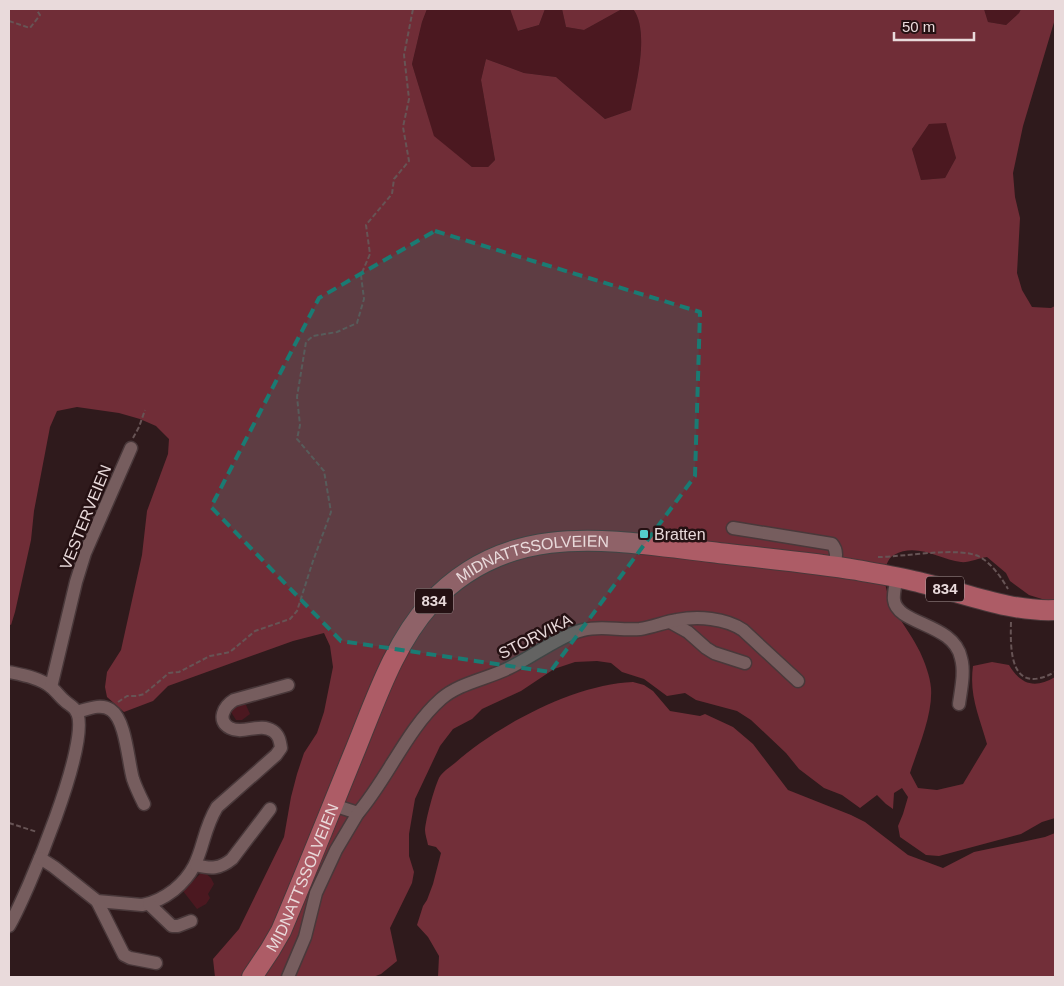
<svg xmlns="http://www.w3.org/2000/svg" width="1064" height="986" font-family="Arial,sans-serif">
<rect width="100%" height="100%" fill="#2f1a1c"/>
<g fill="#4b1820">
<path d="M427 9H510L519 31 539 25 545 9H562L566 27 584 30 622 9H633C650 31 636 84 631 110L605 119 556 77 524 73 486 59 481 80 495 160 488 167H472L434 137 412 64 422 22Z"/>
<polygon points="984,9 1021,9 1019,13 1006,25 988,22"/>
<polygon points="946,122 956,158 945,178 921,180 912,149 929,124"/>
<polygon points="243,704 246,705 250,714 242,720 236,720 231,712 234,706"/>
<polygon points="203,871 211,878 214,884 208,894 210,898 206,904 197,909 183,891"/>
</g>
<g fill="#702d37" fill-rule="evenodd">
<path d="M9 9H427L422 22 412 64 434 136 472 167H488L495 160 481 80 486 59 524 73 556 77 605 119 631 110C636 84 650 31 633 9H984L988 22 1006 25 1019 13 1021 9H1055V19L1023 126 1013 173 1015 197 1020 218 1017 273 1022 290 1032 307 1051 308 1055 306V603L1029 595 1010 581 1006 573 987 557C979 558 968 563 961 562 940 560 917 542 894 555 889 557 886 565 885 570 882 603 907 624 920 652 925 663 930 676 931 688 933 714 918 748 910 773L918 788 937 790 963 784 987 744C979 715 969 696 973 666L992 662 1009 665C1021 685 1035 689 1055 677V818L1042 822 1021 834 939 856 926 855 900 837 898 826 903 814 908 797 902 788 894 793 893 809 886 804 877 795 860 808 842 795 824 788 799 769 786 753 751 720 737 711 696 700 685 693 667 696 644 679 622 672 611 663 597 661 575 662 554 669 521 691 482 709 472 719 453 729 440 746 415 799 409 834V856L414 872 412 883 390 928 397 961 381 974 373 977H215L213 959 239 929 284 837 291 797 297 774 304 753 317 733 324 712 333 667 330 646 324 633 293 641 168 686 153 701 124 712 107 697 105 687 107 672 121 650 142 555 147 511 168 454 169 439 156 426 140 419 119 413 77 407 57 411 50 427 34 511 31 540 15 612 11 625 9 624ZM946 123 956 158 945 178 921 180 912 149 929 124Z"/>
<polygon points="510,9 545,9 539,25 518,31"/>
<polygon points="562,9 622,9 584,30 566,27"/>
</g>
<path fill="#722f39" d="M633 682 644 685 653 691 670 711 700 716 705 714 733 727 753 744 788 790 851 815 865 822 908 855 943 868 974 852 1045 837 1055 833V977H438L439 956 428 937 417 925 423 906 427 900 433 884 441 853 436 847 428 845C427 840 425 834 425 830 426 818 434 789 439 778 442 772 450 767 455 763 498 725 575 684 633 682Z"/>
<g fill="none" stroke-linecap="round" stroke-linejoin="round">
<defs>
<g id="street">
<path d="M733 528 832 544C838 551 836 558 834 566"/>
<path d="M897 577C896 584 893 593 894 600 897 625 954 623 961 658 965 672 961 689 959 704"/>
<polyline points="670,622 688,632 706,648 714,653 745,663"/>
<path d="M9 672C23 675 40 678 51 687 56 691 60 697 65 701 68 704 74 707 76 711 94 737 26 897 9 926"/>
<polyline points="51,687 76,582 85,553 131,448"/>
<path d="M77 712C88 709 101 703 111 710 126 720 128 762 133 779 136 788 140 796 144 804"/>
<path d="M333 805 358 813C388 778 407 729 441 699 459 683 487 679 509 668 534 656 557 637 583 630 602 625 621 631 640 629 653 627 665 622 677 620 698 616 725 618 743 630L798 681"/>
<path d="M40 858 54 867 97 901 142 905C154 903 165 897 174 890 206 864 198 838 217 807L276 755 281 748C280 741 279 735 273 731 260 722 243 735 230 728 216 721 224 706 234 700L288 685"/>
<path d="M196 865C211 869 220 869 232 859L270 809"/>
<polyline points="97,901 124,955 130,958 156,963"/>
<polyline points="149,904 172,926 178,926 191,921"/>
<polyline points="288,977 305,937 316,893 336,850 358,813"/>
</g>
<g id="primary">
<path id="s1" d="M252 977 270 950 281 931C307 870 331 809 356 748 376 699 394 644 430 604 508 519 609 540 711 552 759 558 809 562 857 570 878 574 900 577 922 583 965 593 1010 612 1055 610"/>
</g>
</defs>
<use href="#street" stroke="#49383a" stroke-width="15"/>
<use href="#primary" stroke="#49383a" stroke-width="22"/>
<g stroke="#675455" stroke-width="2" stroke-dasharray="5 2.5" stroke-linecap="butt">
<polyline points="9,21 30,28 40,15 36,9"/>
<polyline points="133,438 139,427 145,410"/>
<path d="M878 557C904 557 959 546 980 557 992 564 1001 577 1008 589"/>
<path d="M1011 622C1010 653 1011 696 1055 672"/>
<polyline points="118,702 127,696 137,696 144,694 169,673 179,672 210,656 230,652 255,631 290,619 297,611 313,561 331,512 324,471 297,439 300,425 297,397 306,342 313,336 337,332 357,323 364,299 361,275 370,254 366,225 392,194 394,179 409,161 403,127 409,99 404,55 413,9"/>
<polyline points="9,823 37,832"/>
</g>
<use href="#street" stroke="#765d5e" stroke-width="12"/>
<use href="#primary" stroke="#ad5c66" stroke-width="20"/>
</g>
<path fill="#1a7b73" fill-opacity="0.2" stroke="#1a7b73" stroke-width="4" stroke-dasharray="10 6" stroke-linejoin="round" d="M435 231 700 312 695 476 550 672 341 641 211 507 319 298Z"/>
<rect fill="#53cdcb" stroke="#251113" stroke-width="2" x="639" y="529" width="10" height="10" rx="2.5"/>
<g text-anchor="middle" stroke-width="5" stroke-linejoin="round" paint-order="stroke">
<g fill="#251113" stroke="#ae9e9f" stroke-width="1">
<rect x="926" y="576.5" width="38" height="25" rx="4"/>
<rect x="415" y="588.5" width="38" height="25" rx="4"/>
</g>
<g font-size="15" font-weight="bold" fill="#e9dadb">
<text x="945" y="594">834</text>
<text x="434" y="606">834</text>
</g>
<g font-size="16" fill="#e9dadb" stroke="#251113">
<text transform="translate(85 517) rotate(-68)" y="6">VESTERVEIEN</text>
<text dy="6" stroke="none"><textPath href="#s1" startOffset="532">MIDNATTSSOLVEIEN</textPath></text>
<text transform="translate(535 636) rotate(-27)" y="6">STORVIKA</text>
<text dy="6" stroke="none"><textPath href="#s1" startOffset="112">MIDNATTSSOLVEIEN</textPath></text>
</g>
<g font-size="16" fill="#e9dadb" stroke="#251113" text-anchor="start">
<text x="654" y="540">Bratten</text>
</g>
</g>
<rect width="1064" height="986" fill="none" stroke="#e9dadb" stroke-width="20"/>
<path d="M894 32v8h80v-8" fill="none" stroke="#e9dadb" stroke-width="2.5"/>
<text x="902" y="32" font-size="15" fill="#e9dadb" stroke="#251113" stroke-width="4" paint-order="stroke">50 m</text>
</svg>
